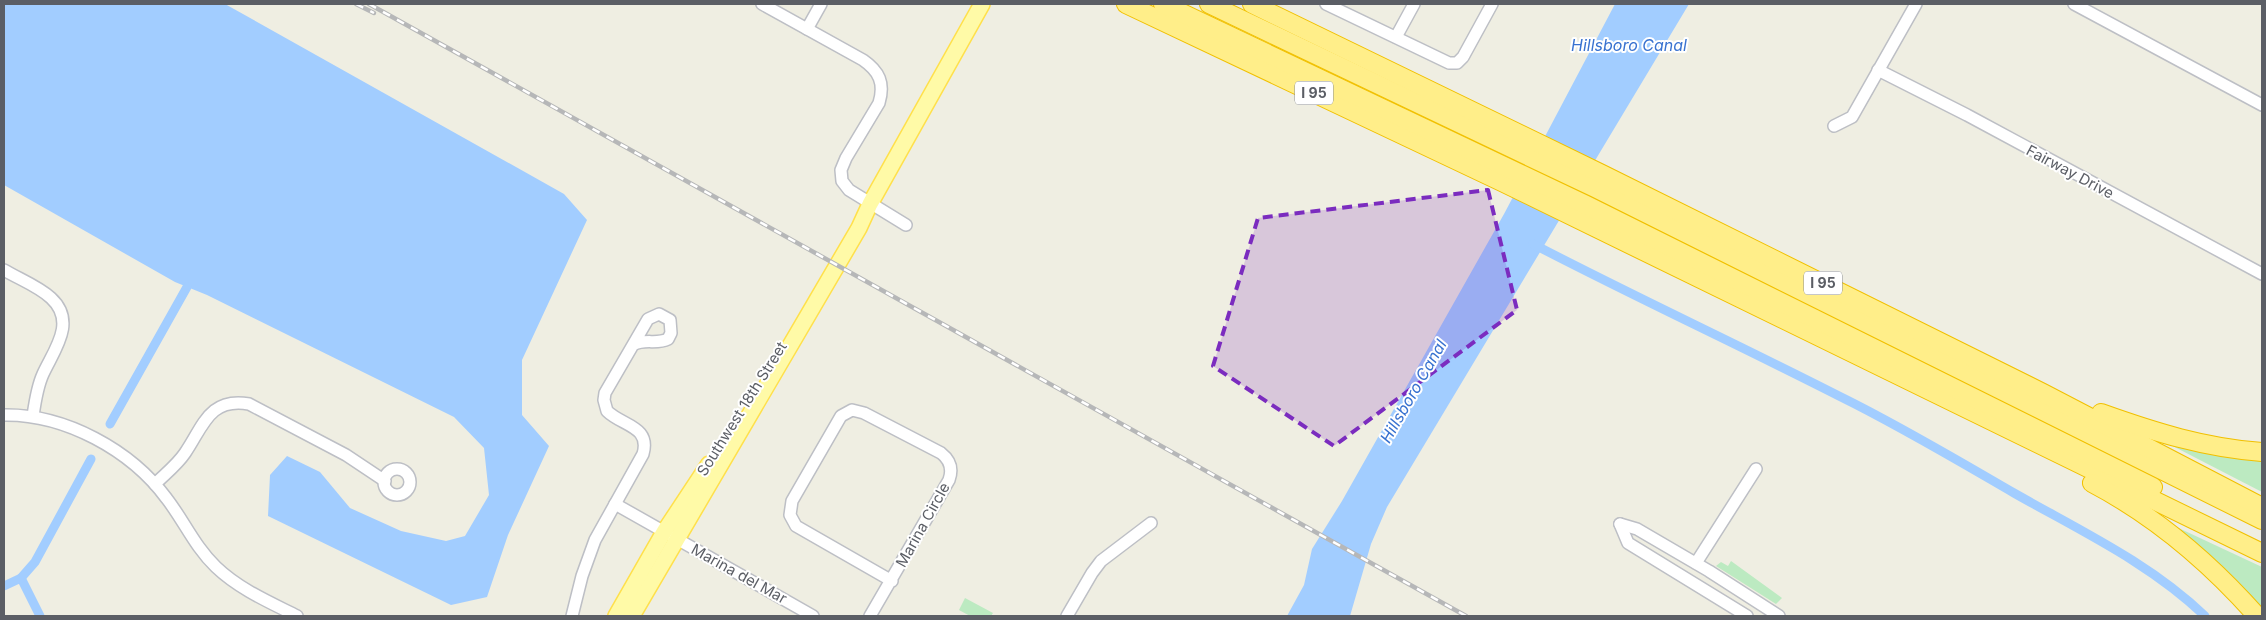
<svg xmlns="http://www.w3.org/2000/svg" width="2266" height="620" font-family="Inter,sans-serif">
<rect width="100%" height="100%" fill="#efeee2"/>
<g fill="#bceac1">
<polygon points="2163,441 2262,456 2262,492"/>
<polygon points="2155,517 2262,567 2262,615"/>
<polygon points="1731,561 1782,598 1776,604 1716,566 1721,562 1728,566"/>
<polygon points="965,598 993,613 991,616 970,616 959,610"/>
</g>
<g fill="#a2cdff">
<polygon points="4,4 225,4 564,194 587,220 522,360 522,415 549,446 508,535 487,597 451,605 268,516 270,475 287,456 320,472 350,508 401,531 446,541 465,536 489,495 484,448 454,417 207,295 175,282 4,185"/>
<polygon points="1615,4 1689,4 1387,507 1371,544 1350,616 1287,616 1304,585 1312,549 1342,501 1504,214"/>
</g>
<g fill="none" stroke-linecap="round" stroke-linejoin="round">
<g stroke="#a2cdff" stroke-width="9">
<path d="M1533 244C1635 297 1739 345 1841 397 1900 426 1957 460 2014 493 2079 530 2150 563 2205 616"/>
<polyline points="110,424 187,287"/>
<polyline points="21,578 40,616"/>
<polyline points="4,586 21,578 35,562 91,459"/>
</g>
<defs>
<g id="minor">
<path d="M762 4 863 60C879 71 885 83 879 103L846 158 841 170 842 181 849 190 906 225"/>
<polyline points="1326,4 1449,63 1457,63 1463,57 1492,4"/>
<polyline points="2074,4 2262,105"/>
<polyline points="807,29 821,4"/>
<polyline points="1396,37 1414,4"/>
<polyline points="1878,70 1967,115 2262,274"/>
<polyline points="1834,126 1852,117 1916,4"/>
<path d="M4 270C19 279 38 286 51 298 77 322 54 350 43 374 37 387 35 402 33 416"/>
<path d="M4 415C65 414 131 450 167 499 184 521 195 547 216 567 239 589 269 602 297 616"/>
<circle cx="397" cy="482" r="13"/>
<path d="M155 484C165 474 177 465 185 453 203 427 209 397 249 404L346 455 385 481"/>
<polyline points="615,504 813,616"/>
<polyline points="1620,524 1637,529 1709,571 1779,616"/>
<polyline points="1620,524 1628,543 1747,616"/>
<polyline points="1696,563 1756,469"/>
<path d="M572 616 582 576 595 540 643 454C651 426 622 426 607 411L604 400 605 393 648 319 659 314 670 320 671 333 668 339C656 345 645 338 633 345"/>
<path d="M870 616 949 480C953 469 950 460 941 453L864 413 852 410 841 416 792 501 790 515 796 526 892 581"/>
<polyline points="1067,616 1092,573 1101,561 1151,523"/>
</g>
<g id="major">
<polyline points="616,616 664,532 709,464"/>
<polyline points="632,616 859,228 870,204 982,4"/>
</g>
<g id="highway">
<polyline points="1126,4 1502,182 2262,553"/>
<polyline points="1163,4 1586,205 2153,487"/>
<polyline points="1209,4 1595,188 2262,520"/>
<polyline points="1252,4 1602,174 2043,393 2262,507"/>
<path d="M2101 413C2154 432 2205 448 2262 452"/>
<path d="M2092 483C2155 516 2210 563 2257 616"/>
</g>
</defs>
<use href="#minor" stroke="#bdbfc5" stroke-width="14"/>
<use href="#major" stroke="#ffe04b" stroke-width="18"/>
<use href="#highway" stroke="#f1c000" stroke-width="20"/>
<use href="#minor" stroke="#fff" stroke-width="11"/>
<use href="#major" stroke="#fffaa7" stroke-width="15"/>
<use href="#highway" stroke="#ffee89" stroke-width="18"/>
<defs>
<g id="rail">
<polyline points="356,4 374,13"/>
<polyline points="369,4 1466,616"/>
</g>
</defs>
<use href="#rail" stroke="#b6b7b8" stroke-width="4.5"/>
<use href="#rail" stroke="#fff" stroke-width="2.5" stroke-dasharray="8" stroke-linecap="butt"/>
</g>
<path fill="#7b2cbf" fill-opacity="0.2" stroke="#7b2cbf" stroke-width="4" stroke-dasharray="10 6" stroke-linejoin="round" d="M1488 190 1517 310 1334 446 1213 366 1258 218Z"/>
<g text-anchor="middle" stroke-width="4" stroke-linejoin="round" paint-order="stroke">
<g fill="#fff" stroke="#8c8e93" stroke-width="1">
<rect x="1295" y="81.5" width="38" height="23" rx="4"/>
<rect x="1804" y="271.5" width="38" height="23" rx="4"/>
</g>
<g font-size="14" font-weight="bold" fill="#5b5e65">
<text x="1314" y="98">I 95</text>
<text x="1823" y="288">I 95</text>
</g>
<g font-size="15" fill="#5b5e65" stroke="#fff">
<text transform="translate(2070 172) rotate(28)" y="5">Fairway Drive</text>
<text transform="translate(742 409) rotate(-58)" y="5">Southwest 18th Street</text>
<text transform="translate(923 525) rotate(-61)" y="5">Marina Circle</text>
<text transform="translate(739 574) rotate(29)" y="5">Marina del Mar</text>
</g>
<g font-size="16" font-style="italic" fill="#3872d0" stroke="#fff">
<text x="1629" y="51">Hillsboro Canal</text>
<text transform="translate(1413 391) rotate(-60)" y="6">Hillsboro Canal</text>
</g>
</g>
<rect width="2266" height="620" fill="none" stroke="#5b5e65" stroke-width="10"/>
</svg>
